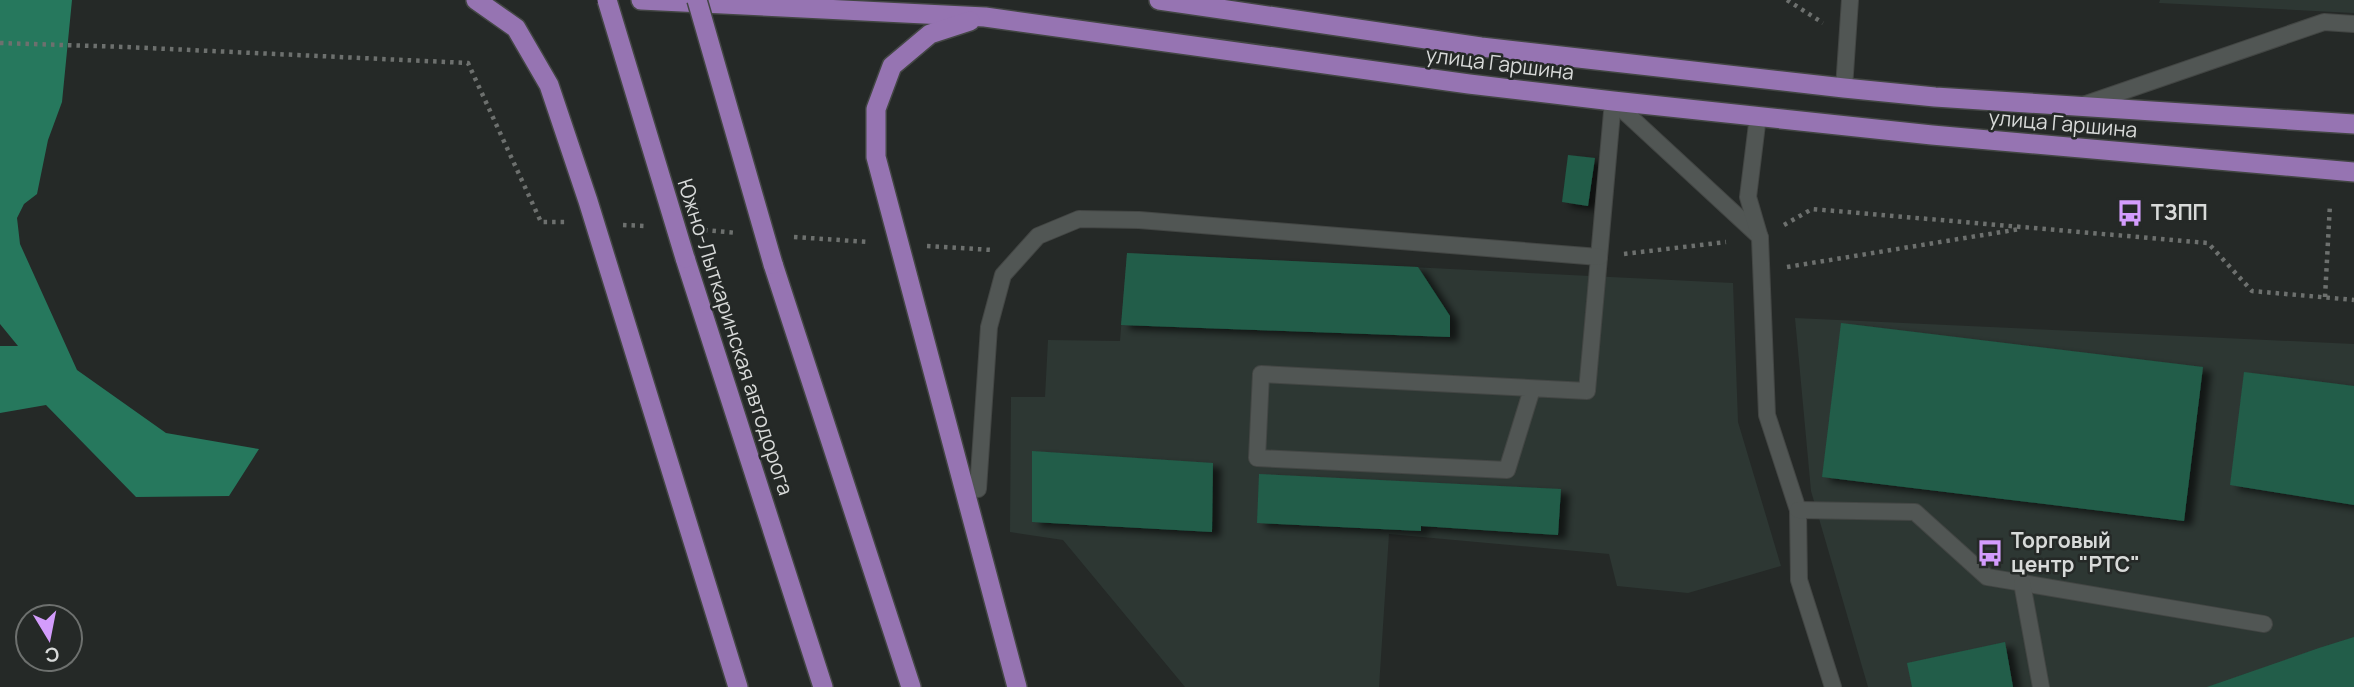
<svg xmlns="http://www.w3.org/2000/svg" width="2354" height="687" font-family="Manrope,sans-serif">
<defs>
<filter id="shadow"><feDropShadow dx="8" dy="4.5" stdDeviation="3.5" flood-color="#0009"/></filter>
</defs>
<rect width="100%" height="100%" fill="#252927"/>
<g fill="#2d3733">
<polygon points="2160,0 2354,0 2354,13 2159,3"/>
<polygon points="1127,253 1733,283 1738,422 1781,566 1688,593 1617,586 1609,554 1389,534 1379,687 1185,687 1063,540 1010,532 1011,397 1045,397 1048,340 1120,341"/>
<polygon points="1795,318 2354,344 2354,687 1868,687 1811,491"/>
</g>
<polygon fill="#26785d" points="0,0 72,0 62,102 48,140 37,194 24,204 17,218 20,244 77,370 166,433 259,449 229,496 136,497 46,405 0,413 0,346 18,346 0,324"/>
<g fill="#205d48" filter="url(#shadow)">
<polygon points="1568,155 1595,158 1588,206 1562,202"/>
<polygon points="1127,253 1418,267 1450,316 1450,337 1121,325"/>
<polygon points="1841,323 2203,367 2184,521 1822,477"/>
<polygon points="2244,372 2354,386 2354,505 2230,485"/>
<polygon points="1032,451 1213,463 1212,532 1032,522"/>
<polygon points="1259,474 1561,489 1558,535 1421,526 1421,531 1257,523"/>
<polygon points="2354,637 2354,687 2207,687 2319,648"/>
<polygon points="2005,642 2013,687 1912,687 1907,663"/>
</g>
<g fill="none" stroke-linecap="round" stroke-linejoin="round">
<defs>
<g id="service">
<polyline points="1844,88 1850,0"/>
<polyline points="1613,101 1760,237"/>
<polyline points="2083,105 2324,22 2354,24"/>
<polyline points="1758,116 1748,197 1760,238 1767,415 1798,510 1799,580 1833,687"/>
<polyline points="1532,389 1507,470 1257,458 1261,374 1587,391 1613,101"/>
<polyline points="978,489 989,327 1003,275 1038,236 1079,219 1139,220 1599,257"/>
<polyline points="1798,510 1915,512 1987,577 2264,624"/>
<polyline points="2022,583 2041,687"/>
</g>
<g id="primary">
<polyline points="476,0 516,28 549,85 588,201 738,687"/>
<polyline points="641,0 985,17 1469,84 1613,101 1932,135 2354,172"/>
<polyline points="1159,0 1481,47 1844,88 1935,97 2354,124"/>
<polyline points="970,21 930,34 892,66 876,109 876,157 1017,687"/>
<polyline points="685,258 823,687"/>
<polyline points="773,264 911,687"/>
</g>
</defs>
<use href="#service" stroke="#434644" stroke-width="18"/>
<use href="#primary" stroke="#434644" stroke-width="22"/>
<g stroke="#6d706e" stroke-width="4.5" stroke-dasharray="3.5 5" stroke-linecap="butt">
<polyline points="1787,0 1823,23"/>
<polyline points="0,43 126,47 468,63 541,222 566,222"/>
<polyline points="623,225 646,226"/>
<polyline points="1784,225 1812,209 2208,243 2252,291 2354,300"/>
<polyline points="704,230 737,233"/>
<polyline points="794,237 869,242"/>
<polyline points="927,246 992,250"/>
<polyline points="1624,254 1726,242"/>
<polyline points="1787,267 2020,229"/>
<polyline points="2325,297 2330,204"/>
</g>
<use href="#service" stroke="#515654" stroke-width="16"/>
<use href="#primary" stroke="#9674b2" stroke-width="19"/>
<defs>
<g id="primary-bridge">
<polyline points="607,0 685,258"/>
<polyline points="697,0 773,264"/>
</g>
</defs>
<use href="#primary-bridge" stroke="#434644" stroke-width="22" stroke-linecap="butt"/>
<use href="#primary-bridge" stroke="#9674b2" stroke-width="19"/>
</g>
<defs>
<symbol id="bus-bare" viewBox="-9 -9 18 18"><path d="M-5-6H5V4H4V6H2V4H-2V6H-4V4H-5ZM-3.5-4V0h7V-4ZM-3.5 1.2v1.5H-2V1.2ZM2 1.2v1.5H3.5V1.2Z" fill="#d39cfc" stroke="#252927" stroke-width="2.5" paint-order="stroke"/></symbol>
</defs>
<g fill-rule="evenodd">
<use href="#bus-bare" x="2111" y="194" width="38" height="38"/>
<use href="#bus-bare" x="1971" y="534" width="38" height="38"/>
</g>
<g text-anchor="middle" stroke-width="5" stroke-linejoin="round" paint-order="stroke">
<g font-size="21" fill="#d8dad9" stroke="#252927">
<text transform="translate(1500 64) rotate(7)" y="7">улица Гаршина</text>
<text transform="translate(2063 124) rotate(5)" y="7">улица Гаршина</text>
<text transform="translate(735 337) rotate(72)" y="7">Южно-Лыткаринская автодорога</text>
</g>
<g font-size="21" font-weight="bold" fill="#d8dad9" stroke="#252927" text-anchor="start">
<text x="2151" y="220">ТЗПП</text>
<text x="2011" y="548">Торговый<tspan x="2011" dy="24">центр "РТС"</tspan></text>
</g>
</g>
<g transform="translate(49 638) rotate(170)"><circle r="33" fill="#252927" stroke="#6d706e" stroke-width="2"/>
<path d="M0-5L12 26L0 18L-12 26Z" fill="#d39cfc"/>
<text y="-10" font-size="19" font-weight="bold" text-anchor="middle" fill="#d8dad9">С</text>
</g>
</svg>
